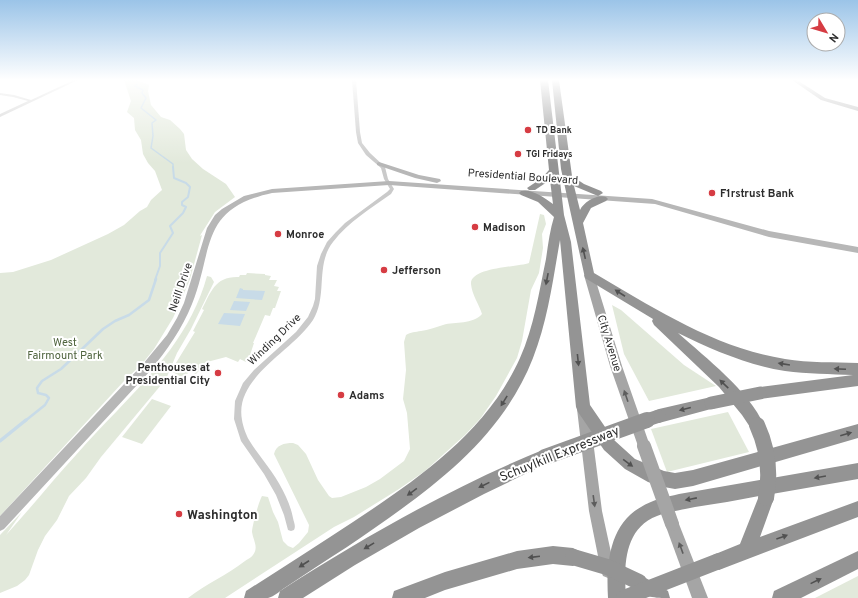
<svg xmlns="http://www.w3.org/2000/svg" width="858" height="598" font-family="Overpass,sans-serif">
<rect width="100%" height="100%" fill="#fff"/>
<g fill="#e2e9db">
<polygon points="124,80 137,80 149,85 148,91 151,105 161,117 170,120 180,129 184,134 186,150 192,159 203,169 226,184 235,197 215,212 201,234 200,236 202,235 190,279 183,296 173,318 154,349 142,364 124,381 0,516 0,273 13,272 51,260 108,234 124,225 140,211 147,207 151,200 162,190 155,171 148,163 143,154 141,140 135,130 134,118 127,112 131,101"/>
<path d="M540 214 544 215 546 224 542 234 543 248 539 273 531 290 522 341 517 358 496 396 480 419 465 435 425 471 399 489 354 517 334 527 225 598H188C206 584 227 575 245 561 247 559 251 558 253 555 259 547 253 540 252 532 252 526 259 501 262 496L268 497 273 512 278 522 283 541 288 546 293 548 299 543 308 532 309 525 274 454C276 445 284 443 293 443L298 445 306 454 318 480 329 496 332 498 341 497 366 487 380 479 404 461 410 449 407 413 403 399 406 370 404 342 406 335C411 332 415 332 421 331 428 330 436 327 443 325 456 321 472 325 482 314 479 304 472 295 471 284 470 267 519 267 529 263Z"/>
<path d="M247 273 265 274V275L271 276 269 280H277L274 286 279 287 277 291H281L275 308H273L270 316 265 315 253 343H254L249 358 246 362 240 359 238 362 226 357 207 362 196 374 190 371 183 378 171 371 195 332 193 331 204 310 202 309C211 292 215 276 239 277L240 275H246Z"/>
<path d="M207 276 211 277 214 282 191 329 177 353 166 379 101 457 86 478 69 496 57 520 45 536 38 550 29 575 25 580 17 586 0 593V535L22 512 6 535C30 509 52 481 76 455 89 440 103 425 117 411 155 371 192 331 207 276Z"/>
<polygon points="612,305 621,310 684,365 716,386 649,401 624,354"/>
<polygon points="152,399 171,406 142,444 122,437"/>
<polygon points="728,412 749,452 667,472 651,429"/>
<polygon points="858,576 858,598 815,598"/>
</g>
<g fill="#c8dbe8">
<polygon points="240,288 243,289 243,290 265,291 262,300 236,298"/>
<polygon points="234,301 250,302 246,311 230,310"/>
<polygon points="224,313 245,314 240,326 218,324"/>
</g>
<g fill="none" stroke-linecap="round" stroke-linejoin="round">
<polyline stroke="#c8dbe8" stroke-width="1.5" points="137,84 135,86 143,90 142,93 146,98 141,108 156,120 152,123 153,136 151,148 173,164 173,168"/>
<polyline stroke="#c8dbe8" stroke-width="2" points="155,280 160,266 160,253 173,233 170,226 183,213 186,207 182,205 182,202 188,197 190,187 186,183 174,178 173,167"/>
<polyline stroke="#c8dbe8" stroke-width="2.5" points="25,421 45,405 49,398 46,395 38,393 37,388 42,381 61,369 103,329 115,321 129,315 149,300 156,279"/>
<polyline stroke="#c8dbe8" stroke-width="3.5" points="0,441 26,420"/>
<g fill="#cacaca" fill-rule="evenodd">
<polygon points="74,80 78,80 0,117 0,114 28,101 13,97 0,95 0,93 14,95 31,100"/>
<path d="M352 80H356L360 132 362 143 370 153 385 167 388 179 394 189 391 194C370 209 348 222 333 242 315 265 328 296 313 320 292 352 234 377 242 420 243 426 246 435 249 440 253 447 258 453 263 460 276 477 289 497 293 518 294 523 296 526 294 530L291 531 288 530 284 515 276 495 264 474 241 441 234 419 235 401 243 383 254 370 296 332 308 317 313 306 315 299 317 266 321 254 327 242 336 232 345 223 387 192 390 189 384 179 381 168 366 155 358 143 356 132Z"/>
</g>
<g fill="#b7b7b7" fill-rule="evenodd">
<polygon points="792,80 797,80 825,98 858,107 858,111 821,100"/>
<polygon points="379,162 419,175 440,179 441,181 437,183 415,178 377,165 377,163"/>
<path d="M389 181 652 199 769 231 858 247V253L769 237 655 204 389 185 272 193C199 209 214 249 192 304 182 329 167 350 150 371L4 529 0 531V516L143 364 167 335 177 318 184 303 207 228 215 215 222 209 244 196 272 189Z"/>
</g>
<g fill="#a5a5a5" fill-rule="evenodd">
<polygon points="589,271 594,275 622,366 650,446 648,450 644,452 640,450 638,446 610,366 584,275"/>
<polygon points="583,404 587,405 589,409 602,511 615,571 613,576 608,578 603,576 601,571 589,511 577,409 579,405"/>
<polygon points="672,517 677,519 708,598 692,598 665,524 667,519"/>
</g>
<g fill="#949494" fill-rule="evenodd">
<path d="M540 80H548L564 215 571 242 590 405 614 440 635 459 664 471 675 473 693 470 858 424V438L693 486 675 489 664 487 648 482 625 469 604 450 578 412 576 407 560 240C553 279 548 320 533 358 499 445 421 496 347 547 326 560 306 574 286 587 281 590 274 597 268 598 260 598 252 598 244 598L246 591C282 568 318 545 353 522 418 479 487 432 520 358 534 327 539 292 546 259 548 245 550 230 554 217L538 202 521 195 519 193 521 191C531 188 545 198 553 204L550 180 535 190H529L527 188 542 178 549 170Z"/>
<path d="M552 80H559L572 176 584 184 601 191 603 193 598 196 574 186 580 210C584 202 597 194 606 197L608 199 606 201 591 208 583 223 594 273C654 308 715 348 785 359 809 363 834 362 858 363V386L760 399 755 397 753 393 755 389 760 387 853 375C831 374 807 374 785 371 748 365 712 350 678 333 706 358 749 391 764 425L762 430 757 432 752 430 742 415 719 387 654 325 652 321 653 319 585 278 561 169Z"/>
<polygon points="711,397 716,398 718,403 716,408 711,409 659,423 654,421 652,416 654,411 659,409"/>
<path d="M545 449 550 452 553 457 550 462 484 494 419 528 355 565 303 598H278L280 591C364 537 452 487 545 449Z"/>
<path d="M858 463V479L772 494 774 498 760 537 858 501V517L719 570 713 567 710 561 713 555 740 544 759 496C738 500 716 504 695 507 683 510 669 511 657 516 623 529 624 568 626 598H608C606 565 609 525 641 507 652 500 666 497 679 494Z"/>
<polygon points="553,546 573,548 579,551 582,557 579,563 573,566 553,564 517,569 445,590 425,598 392,598 394,591 445,572 517,551"/>
<polygon points="858,551 858,569 801,598 772,598 774,591"/>
<path d="M644 577 668 591 670 598C655 598 642 598 635 586L638 580Z"/>
</g>
<polyline stroke="#a5a5a5" stroke-width="14" points="644,446 672,524"/>
<g stroke="#949494" stroke-width="13">
<polyline points="711,403 760,393"/>
<polyline points="644,421 659,416"/>
</g>
<g stroke="#949494" stroke-width="16">
<path d="M757 425C768 449 771 472 766 498"/>
<polyline points="545,457 647,420"/>
<polyline points="573,557 607,567 639,582"/>
<polyline points="624,598 719,561"/>
</g>
</g>
<defs><path id="oneway-solid" d="M-6-.8H1V-3.2L6.5 0L1 3.2V.8H-6Z"/></defs>
<g fill="#515151">
<use href="#oneway-solid" transform="translate(584 253) rotate(-103)"/>
<use href="#oneway-solid" transform="translate(547 279) rotate(101)"/>
<use href="#oneway-solid" transform="translate(620 293) rotate(-147)"/>
<use href="#oneway-solid" transform="translate(578 360) rotate(84)"/>
<use href="#oneway-solid" transform="translate(784 364) rotate(-171)"/>
<use href="#oneway-solid" transform="translate(840 369) rotate(-178)"/>
<use href="#oneway-solid" transform="translate(724 384) rotate(-136)"/>
<use href="#oneway-solid" transform="translate(504 401) rotate(122)"/>
<use href="#oneway-solid" transform="translate(685 409) rotate(166)"/>
<use href="#oneway-solid" transform="translate(846 434) rotate(-16)"/>
<use href="#oneway-solid" transform="translate(628 463) rotate(36)"/>
<use href="#oneway-solid" transform="translate(820 477) rotate(170)"/>
<use href="#oneway-solid" transform="translate(484 485) rotate(154)"/>
<use href="#oneway-solid" transform="translate(412 492) rotate(144)"/>
<use href="#oneway-solid" transform="translate(691 499) rotate(169)"/>
<use href="#oneway-solid" transform="translate(782 537) rotate(-20)"/>
<use href="#oneway-solid" transform="translate(369 546) rotate(149)"/>
<use href="#oneway-solid" transform="translate(534 557) rotate(173)"/>
<use href="#oneway-solid" transform="translate(304 564) rotate(147)"/>
<use href="#oneway-solid" transform="translate(816 581) rotate(-26)"/>
</g>
<g fill="#5d5d5d">
<use href="#oneway-solid" transform="translate(626 396) rotate(-109)"/>
<use href="#oneway-solid" transform="translate(594 501) rotate(82)"/>
<use href="#oneway-solid" transform="translate(681 548) rotate(-110)"/>
</g>
<linearGradient id="sky" x2="0" y2="1"><stop stop-color="#9bc4e8"/><stop offset="0.49" stop-color="#fff"/><stop offset="1" stop-color="#fff" stop-opacity="0"/></linearGradient>
<rect width="858" height="163" fill="url(#sky)"/>
<g fill="#d63c43" stroke="#fff" stroke-width="1.5">
<circle cx="528" cy="130" r="4"/>
<circle cx="518" cy="154" r="4"/>
<circle cx="712" cy="193" r="4"/>
<circle cx="475" cy="227" r="4"/>
<circle cx="278" cy="234" r="4"/>
<circle cx="384" cy="270" r="4"/>
<circle cx="218" cy="373" r="4"/>
<circle cx="341" cy="395" r="4"/>
<circle cx="179" cy="514" r="4"/>
</g>
<g text-anchor="middle" stroke-width="4" stroke-linejoin="round" paint-order="stroke">
<g font-size="9" font-weight="bold" fill="#2d2d2d" stroke="#fff" text-anchor="start">
<text x="536" y="133">TD Bank</text>
<text x="526" y="157">TGI Fridays</text>
</g>
<g font-size="11" fill="#2d2d2d" stroke="#fff">
<text transform="translate(523 176) rotate(4)" y="4">Presidential Boulevard</text>
<text transform="translate(180 287) rotate(-71)" y="4">Neill Drive</text>
<text transform="translate(274 339) rotate(-44)" y="4">Winding Drive</text>
<text transform="translate(610 343) rotate(73)" y="4">City Avenue</text>
</g>
<g font-size="11" font-weight="bold" fill="#2d2d2d" stroke="#fff" text-anchor="start">
<text x="720" y="197">F1rstrust Bank</text>
<text x="483" y="231">Madison</text>
<text x="286" y="238">Monroe</text>
<text x="392" y="274">Jefferson</text>
<text x="210" y="371" text-anchor="end">Penthouses at<tspan x="210" dy="13">Presidential City</tspan></text>
<text x="349" y="399">Adams</text>
</g>
<g font-size="11" fill="#4f643e" stroke="#fff">
<text x="65" y="346">West<tspan x="65" dy="13">Fairmount Park</tspan></text>
</g>
<g font-size="13" fill="#2d2d2d" stroke="#fff">
<text transform="translate(559 453) rotate(-22)" y="5">Schuylkill Expressway</text>
</g>
<g font-size="13" font-weight="bold" fill="#2d2d2d" stroke="#fff" text-anchor="start">
<text x="187" y="519">Washington</text>
</g>
</g>
<g transform="translate(826 32) rotate(128)"><circle r="19" fill="#ffffff" stroke="#ababab"/>
<path d="M0-3L7 15L0 10L-7 15Z" fill="#d63c43"/>
<text y="-6" font-size="11" font-weight="bold" text-anchor="middle" fill="#2d2d2d">N</text>
</g>
</svg>
